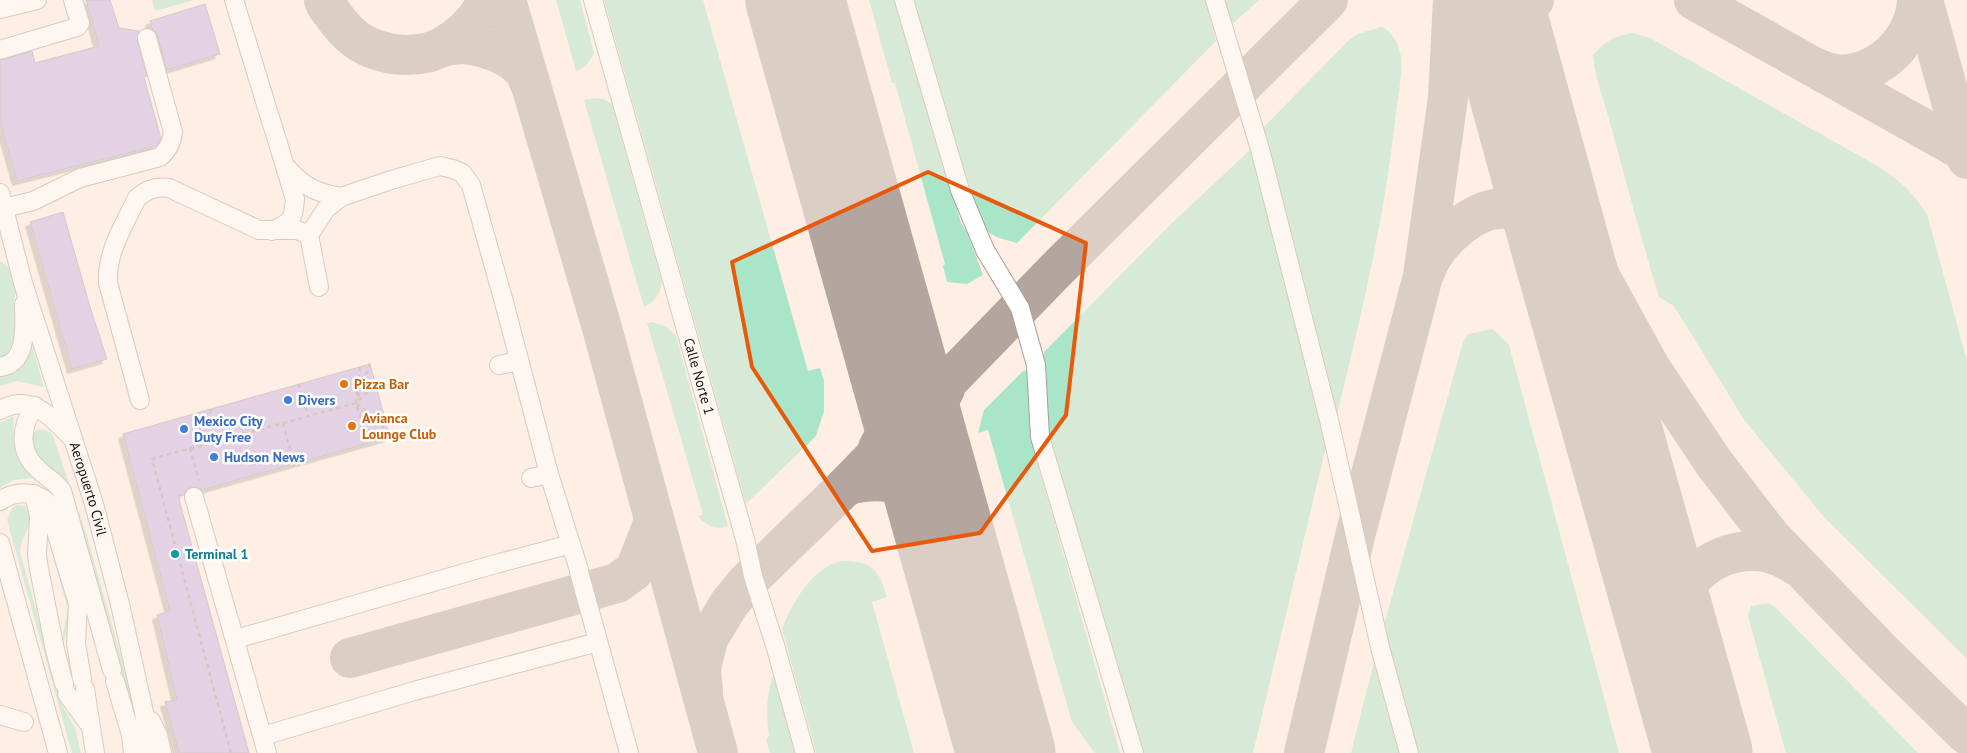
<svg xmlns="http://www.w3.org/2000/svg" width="1967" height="753" font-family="'PT Sans',sans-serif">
<defs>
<filter id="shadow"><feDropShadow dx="-4.5" dy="4.5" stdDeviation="0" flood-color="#0004"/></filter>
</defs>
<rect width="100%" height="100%" fill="#feeee3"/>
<g fill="#a9e5c8">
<polygon points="152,0 194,0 155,11"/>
<path d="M556 0H580L594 53C590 61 585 69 576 71Z"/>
<polygon points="604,0 703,0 808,371 820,368 824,381 824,411 816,436 746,504"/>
<polygon points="869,0 897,0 961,223 967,232 983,275 967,284 947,282 943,266 945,264 895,83 892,83"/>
<path d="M913 0H1205L1216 41 1017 243C981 234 985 230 971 197Z"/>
<polygon points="1221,0 1259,0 1229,27"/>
<path d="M1381 27C1392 29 1400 47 1401 57 1403 71 1397 105 1395 121 1384 222 1360 320 1336 419L1262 129 1349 40 1358 34Z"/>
<path d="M1633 33 1650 38 1879 167C1901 181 1912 192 1927 214L1967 361V659L1824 517 1745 421 1674 306 1659 297C1642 241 1627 186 1612 130 1606 105 1595 81 1593 55 1606 41 1613 36 1633 33Z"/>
<path d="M596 98 603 99 612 104 662 283C659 295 656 301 644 307L584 100Z"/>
<polygon points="1250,150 1328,438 1253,753 1137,753 1046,430 1044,352 1171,224"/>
<path d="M0 261C9 266 16 275 17 286 17 292 13 298 14 305 15 328 26 346 0 359Z"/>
<path d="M652 322 667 327 676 336 728 526C716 531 705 525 698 516L703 514 647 323Z"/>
<polygon points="1493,329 1509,345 1619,753 1416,753 1382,632 1463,342 1468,334"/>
<path d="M32 346 44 387 17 381 0 386V376C18 372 28 363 32 346Z"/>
<polygon points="1030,369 1029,421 1032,443 1120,753 1095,753 1072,722 988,430 978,433 984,410 1023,371"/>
<path d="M13 416C15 446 10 454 33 478L14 480 0 488V423Z"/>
<polygon points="40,429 50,432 53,436 87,536 131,692 138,733 62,478 37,459 30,437 36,430"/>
<path d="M17 505 28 506C39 519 20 535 20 552L63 707 75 728 81 753H72L7 520 12 508Z"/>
<polygon points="42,516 72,605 71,615 61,652 59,652 67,614 67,606"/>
<path d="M841 561C872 561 879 569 887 597L872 602 914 753H816L782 629C792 603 812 568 841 561Z"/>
<polygon points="1768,603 1776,608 1918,753 1786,753 1748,616 1751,606"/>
<polygon points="1374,662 1381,671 1403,753 1351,753"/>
<path d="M775 670 798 753H770L766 739 769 736C766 714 766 692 775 670Z"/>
</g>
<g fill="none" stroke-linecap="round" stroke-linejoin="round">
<g stroke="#b2a69e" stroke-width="40">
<path d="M324 0 326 5C338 22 350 39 369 47 388 55 410 57 430 52 437 49 444 46 452 45 473 41 508 53 522 69 527 74 528 80 531 86"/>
<polyline points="506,0 602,328 718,753"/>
<polyline points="1490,0 1495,5"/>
<polyline points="1694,0 1967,153"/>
<polyline points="1923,0 1967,159"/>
<path d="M442 47C462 36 478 21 487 0"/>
<path d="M1512 66C1510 42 1518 18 1534 0"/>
<path d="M1819 69C1863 90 1916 46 1917 0"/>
<polyline points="1531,135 1558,200 1650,367 1714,463 1771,537 1879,649 1967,735"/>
<path d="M1426 270C1432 252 1444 239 1459 227 1502 192 1529 211 1561 248"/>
<path d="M878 448C899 414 894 376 891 338"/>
<path d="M846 486C872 477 911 480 931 501 936 507 939 515 942 522"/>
<path d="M942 522C932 478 920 431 945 389"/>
<path d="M1674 647C1673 641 1670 635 1671 629 1673 586 1710 551 1752 551 1769 550 1785 558 1799 567"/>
<polyline points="350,658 617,583 635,570 654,521"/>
<polyline points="982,671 1001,709 1029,753"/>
<polyline points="703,693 701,668 708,639 729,604 747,582 846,486 1057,269 1328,0"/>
<polyline points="1304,753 1355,536 1423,276 1448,98 1453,0"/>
</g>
<g stroke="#b2a69e" stroke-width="99">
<polyline points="795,0 1006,753"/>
<polyline points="1493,0 1561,248 1703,753"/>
</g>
</g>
<g fill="#c3afe3" stroke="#a39dac" filter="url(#shadow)">
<polygon points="86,0 110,0 119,28 139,31 137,41 147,76 144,77 161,139 156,146 17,181 0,121 0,60 32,51 35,63 99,46"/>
<polygon points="205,4 220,54 167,70 157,35 152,29 150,21"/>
<polygon points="63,212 90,307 107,359 72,369 30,222"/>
<polygon points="370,364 390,437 202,490 197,487 192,487 186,490 184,495 178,496 249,753 179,753 165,702 177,700 157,615 170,611 123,434"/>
</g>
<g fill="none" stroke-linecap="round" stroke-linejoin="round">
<defs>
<g id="minor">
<path d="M234 0 295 199C293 220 292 222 272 231"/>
<path id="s1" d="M593 0 745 539 753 576 775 645 805 753"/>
<polyline points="904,0 960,190 985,250 1020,308 1036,365 1040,437 1134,753"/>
<polyline points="1215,0 1260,149 1329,420 1380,647 1409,753"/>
<polyline points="0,9 37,0"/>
<polyline points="0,50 77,27 80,23 73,0"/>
<path d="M288 169C304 187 317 193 341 197"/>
<path id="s2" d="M0 193 23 283 94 504 120 604 144 712 148 753"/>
<path d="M0 209 33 201 80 178 160 157C168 150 172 143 173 132L147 38"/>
<polyline points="309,235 319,287"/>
<polyline points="499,365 519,361"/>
<path d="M0 367C29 363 24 325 24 304"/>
<path d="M140 400 108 283C106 253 124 225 137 198 146 190 156 186 169 188L259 230H297L309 235 326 209 341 197 391 180 440 166 453 169 462 173 471 185 504 302 549 474 579 570V572L629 753"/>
<path d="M35 406C20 427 18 452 39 470 47 478 56 482 62 491L112 670"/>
<path d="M0 410C32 393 50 416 71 437"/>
<polyline points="531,478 549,474"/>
<polyline points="34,494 39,516 37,555 39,569 55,650 64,684"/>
<polyline points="194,497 267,753"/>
<path d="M0 501C14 491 34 490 47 502L78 604 76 644 82 679"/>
<polyline points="0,543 58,753"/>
<polyline points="236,639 492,565 571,544"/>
<polyline points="115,681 131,735 133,753"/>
<polyline points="85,689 95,753"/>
<polyline points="67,694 88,723"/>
<polyline points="0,715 24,722"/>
<polyline points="151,721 158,735 162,753"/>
<polyline points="263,736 414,691 598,642"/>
</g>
</defs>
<use href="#minor" stroke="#ad9e94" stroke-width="20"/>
<g stroke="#a49890" stroke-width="2.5" stroke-dasharray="4 4" stroke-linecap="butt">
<polyline points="360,367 356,403 368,443"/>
<polyline points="299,384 308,416"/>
<polyline points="358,397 370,364"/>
<polyline points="357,404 388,431"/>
<polyline points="210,409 218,441"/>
<polyline points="283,423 294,464"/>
<polyline points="190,448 199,481"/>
<polyline points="231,753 152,459 356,403 375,385"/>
</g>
<use href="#minor" stroke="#fff" stroke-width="18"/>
</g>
<path d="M0 0H1967V753H0ZM928 172 1086 243 1066 415 980 533 872 551 752 367 732 262Z" fill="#feeee3" fill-opacity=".55" fill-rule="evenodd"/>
<path fill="none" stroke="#e8590c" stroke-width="4" stroke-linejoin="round" d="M928 172 1086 243 1066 415 980 533 872 551 752 367 732 262Z"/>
<g fill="#e8710a" stroke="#fff" stroke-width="2">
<circle cx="344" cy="384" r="5"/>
<circle cx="352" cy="426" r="5"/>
</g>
<g fill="#3f7fe0" stroke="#fff" stroke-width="2">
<circle cx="288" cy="400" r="5"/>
<circle cx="184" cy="429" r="5"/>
<circle cx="214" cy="457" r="5"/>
</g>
<circle fill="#0f9aa8" stroke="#fff" stroke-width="2" cx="175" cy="554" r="5"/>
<g text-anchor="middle" stroke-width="5" stroke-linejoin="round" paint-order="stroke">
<g font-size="14" fill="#110c09" stroke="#fff">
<text dy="5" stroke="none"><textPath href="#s1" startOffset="391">Calle Norte 1</textPath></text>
<text dy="5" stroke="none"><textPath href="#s2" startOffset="309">Aeropuerto Civil</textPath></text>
</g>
<g font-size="14" font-weight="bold" fill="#c56008" stroke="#fff" text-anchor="start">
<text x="354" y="389">Pizza Bar</text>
<text x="362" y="423">Avianca<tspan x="362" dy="16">Lounge Club</tspan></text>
</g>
<g font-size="14" font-weight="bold" fill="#366cbe" stroke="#fff" text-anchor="start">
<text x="298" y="405">Divers</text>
<text x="194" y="426">Mexico City<tspan x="194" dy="16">Duty Free</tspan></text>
<text x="224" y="462">Hudson News</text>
</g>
<g font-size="14" font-weight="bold" fill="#0d838f" stroke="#fff" text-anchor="start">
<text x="185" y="559">Terminal 1</text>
</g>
</g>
</svg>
